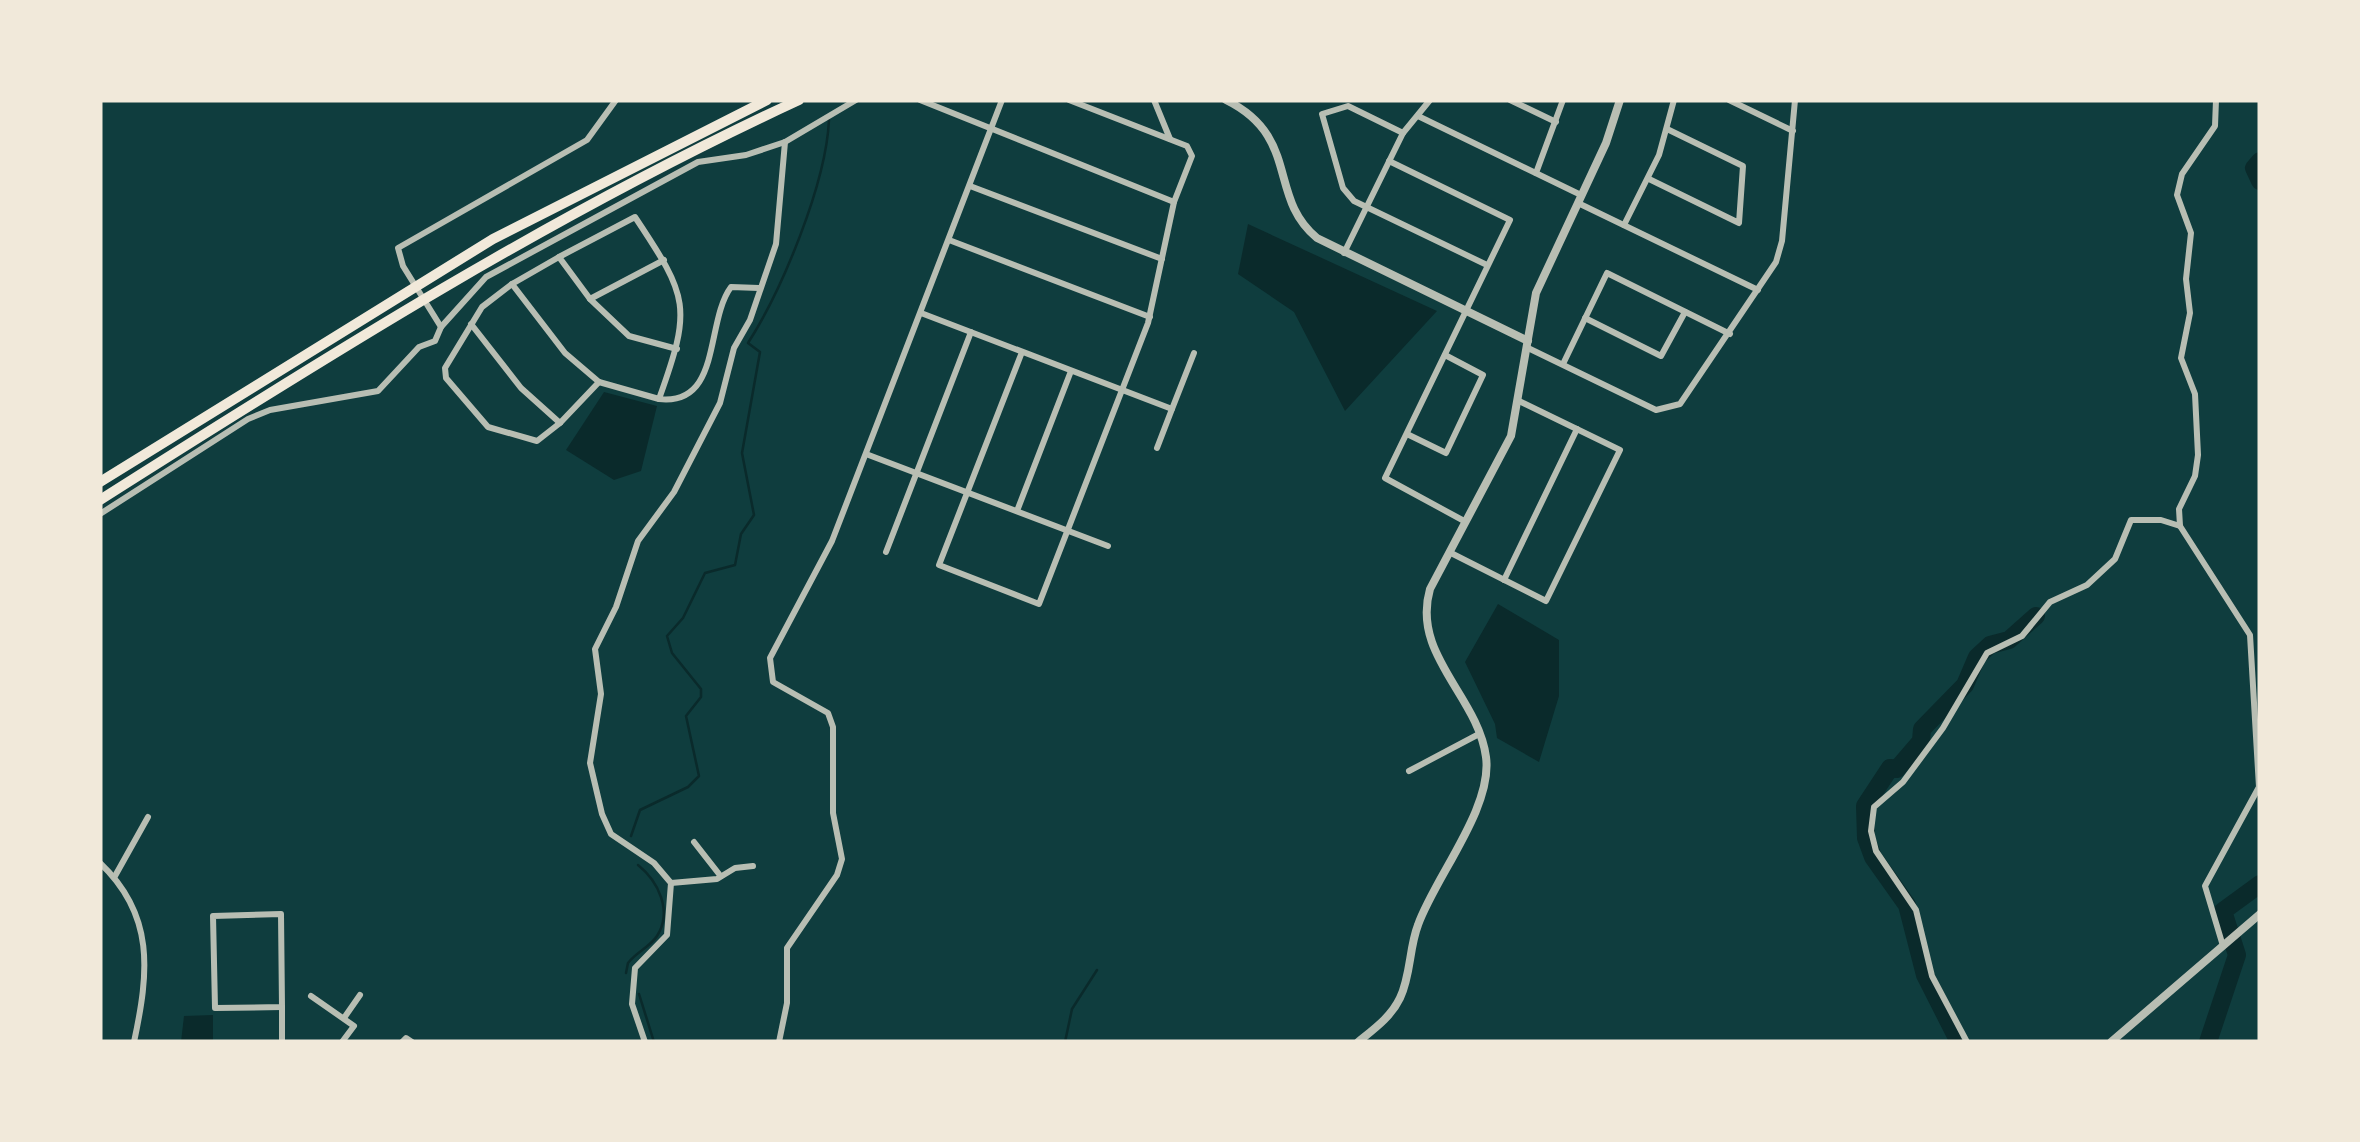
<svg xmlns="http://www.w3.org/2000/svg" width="2360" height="1142" font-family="'Roboto Condensed',sans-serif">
<rect width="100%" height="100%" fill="#0f3d3e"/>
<g fill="#0a2a2b">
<polygon points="1248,224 1437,311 1345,411 1294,312 1238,274"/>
<polygon points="604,392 657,406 641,471 614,480 566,450"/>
<polygon points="1498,604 1559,640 1559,696 1539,762 1497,738 1495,724 1465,662"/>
<polygon points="213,1015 213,1042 181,1042 184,1016"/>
</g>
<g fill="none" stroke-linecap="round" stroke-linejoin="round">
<g stroke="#0a2a2b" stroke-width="2.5">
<path d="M631 836 640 810 688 787 699 776 686 716 701 697V689L672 653 667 636 683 618 705 573 735 565 741 534 754 515 742 453 760 352 748 343C782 290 826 184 829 120"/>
<path d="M626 973 628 963C636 952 650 947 657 936 673 911 658 881 638 865"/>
<polyline points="639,994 654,1042"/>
<polyline points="1065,1042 1072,1009 1097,970"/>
</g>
<g stroke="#0a2a2b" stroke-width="18">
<polyline points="2260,161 2254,168 2260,181"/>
<polyline points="1959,1042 1925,975 1907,905 1873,857 1866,838 1865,806 1890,768 1897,769 1921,741 1922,729 1965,685 1977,657 1990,645 2009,640 2036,616"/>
<polyline points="2208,1042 2237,955 2223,911 2260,884"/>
</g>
<g stroke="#b8beb3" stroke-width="6">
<polyline points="920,100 1174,202"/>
<polyline points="1154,100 1170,139"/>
<polyline points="1430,100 1403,133 1348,106 1322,114 1343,188 1354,201 1487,265"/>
<polyline points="1510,100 1556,122"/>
<polyline points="1729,100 1793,131"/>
<polyline points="2216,100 2215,126 2182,174 2177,195 2191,233 2186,279 2190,313 2181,358 2195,394 2198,455 2195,476 2179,509 2180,526 2250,635 2259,787 2205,886 2223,946"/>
<polyline points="1418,116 1581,195"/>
<polyline points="1389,161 1510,220 1385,478 1466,522"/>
<polyline points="1536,173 1563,100"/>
<polyline points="1649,179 1739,223 1743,166 1667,129"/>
<polyline points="970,186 1162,259"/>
<polyline points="1578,203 1758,290"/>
<polyline points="1624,225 1659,155 1674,100"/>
<polyline points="949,240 1150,317"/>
<polyline points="1344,253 1403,133"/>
<path d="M664 260 590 299 559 257 635 217C689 298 692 307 659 399 722 406 705 322 731 287L759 288"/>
<polyline points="512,284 482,307 445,368 446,378 488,427 537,441 560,423"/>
<polyline points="590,299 629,336 677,349"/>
<polyline points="921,313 1172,409 1157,448"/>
<polyline points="1585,318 1661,356 1685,312"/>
<polyline points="471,324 521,388 560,423 599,382 565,353 512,284 559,257"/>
<polyline points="441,327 403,266 398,248 587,140 616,100"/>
<polyline points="1528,348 1656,410 1680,404 1776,262 1782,241 1795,100"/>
<polyline points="1022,352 939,565 1039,604 1148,323 1174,202 1192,156 1187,146 1069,100"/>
<polyline points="1563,364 1607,273 1730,334"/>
<polyline points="599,382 659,399"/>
<polyline points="1172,409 1194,353"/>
<polyline points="1407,434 1446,453 1483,375 1445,355"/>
<polyline points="866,454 1108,546"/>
<polyline points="1017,511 1071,371"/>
<polyline points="100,514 248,419 270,410 378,391 419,347 435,341 441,327 486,277 698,162 746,155 785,142 856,100"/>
<polyline points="886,552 971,332"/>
<polyline points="1449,552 1546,601 1620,450 1519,401"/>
<polyline points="1504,580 1577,429"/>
<polyline points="1409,771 1479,734"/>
<polyline points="694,842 719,874"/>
<path d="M100 863C155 915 149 972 134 1042"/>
<polyline points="115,876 148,817"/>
<polyline points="671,883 717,879 735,868 753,866"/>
<polygon points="281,914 282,1007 215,1008 213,916"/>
<polyline points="311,996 354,1026 342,1042"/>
<polyline points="282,1007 282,1042"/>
<polyline points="344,1018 360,995"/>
<polyline points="402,1042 406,1038 412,1042"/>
<polyline points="645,1042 632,1004 635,968 667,935 671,883 654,863 611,834 602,814 590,763 601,694 595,649 616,607 638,541 674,492 720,403 734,348 750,320 776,244 785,142"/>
<polyline points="779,1042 787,1003 787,948 837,875 842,859 833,813 833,727 828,713 773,682 770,658 832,541 1002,100"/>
<polyline points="1967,1042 1932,976 1916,910 1876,851 1871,831 1874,807 1903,782 1943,728 1987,653 2022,636 2050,602 2087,585 2115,559 2131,520 2161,520 2180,526"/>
</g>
<g stroke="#b8beb3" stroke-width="8">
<path d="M1226 100C1301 137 1267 197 1317 238L1528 341"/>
<path d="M1358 1042C1374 1029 1391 1017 1400 998 1411 975 1409 948 1418 925 1435 877 1493 808 1486 757 1478 696 1411 655 1430 589L1511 436 1536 293 1606 143 1620 100"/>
<polyline points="2111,1042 2260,914"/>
</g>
<g stroke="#f1e9da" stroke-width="10">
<polyline points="100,482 493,239 767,100"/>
<path d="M100 500C327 356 554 213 799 100"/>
</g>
</g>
<rect width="2360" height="1142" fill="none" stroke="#f1e9da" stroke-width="205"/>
</svg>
